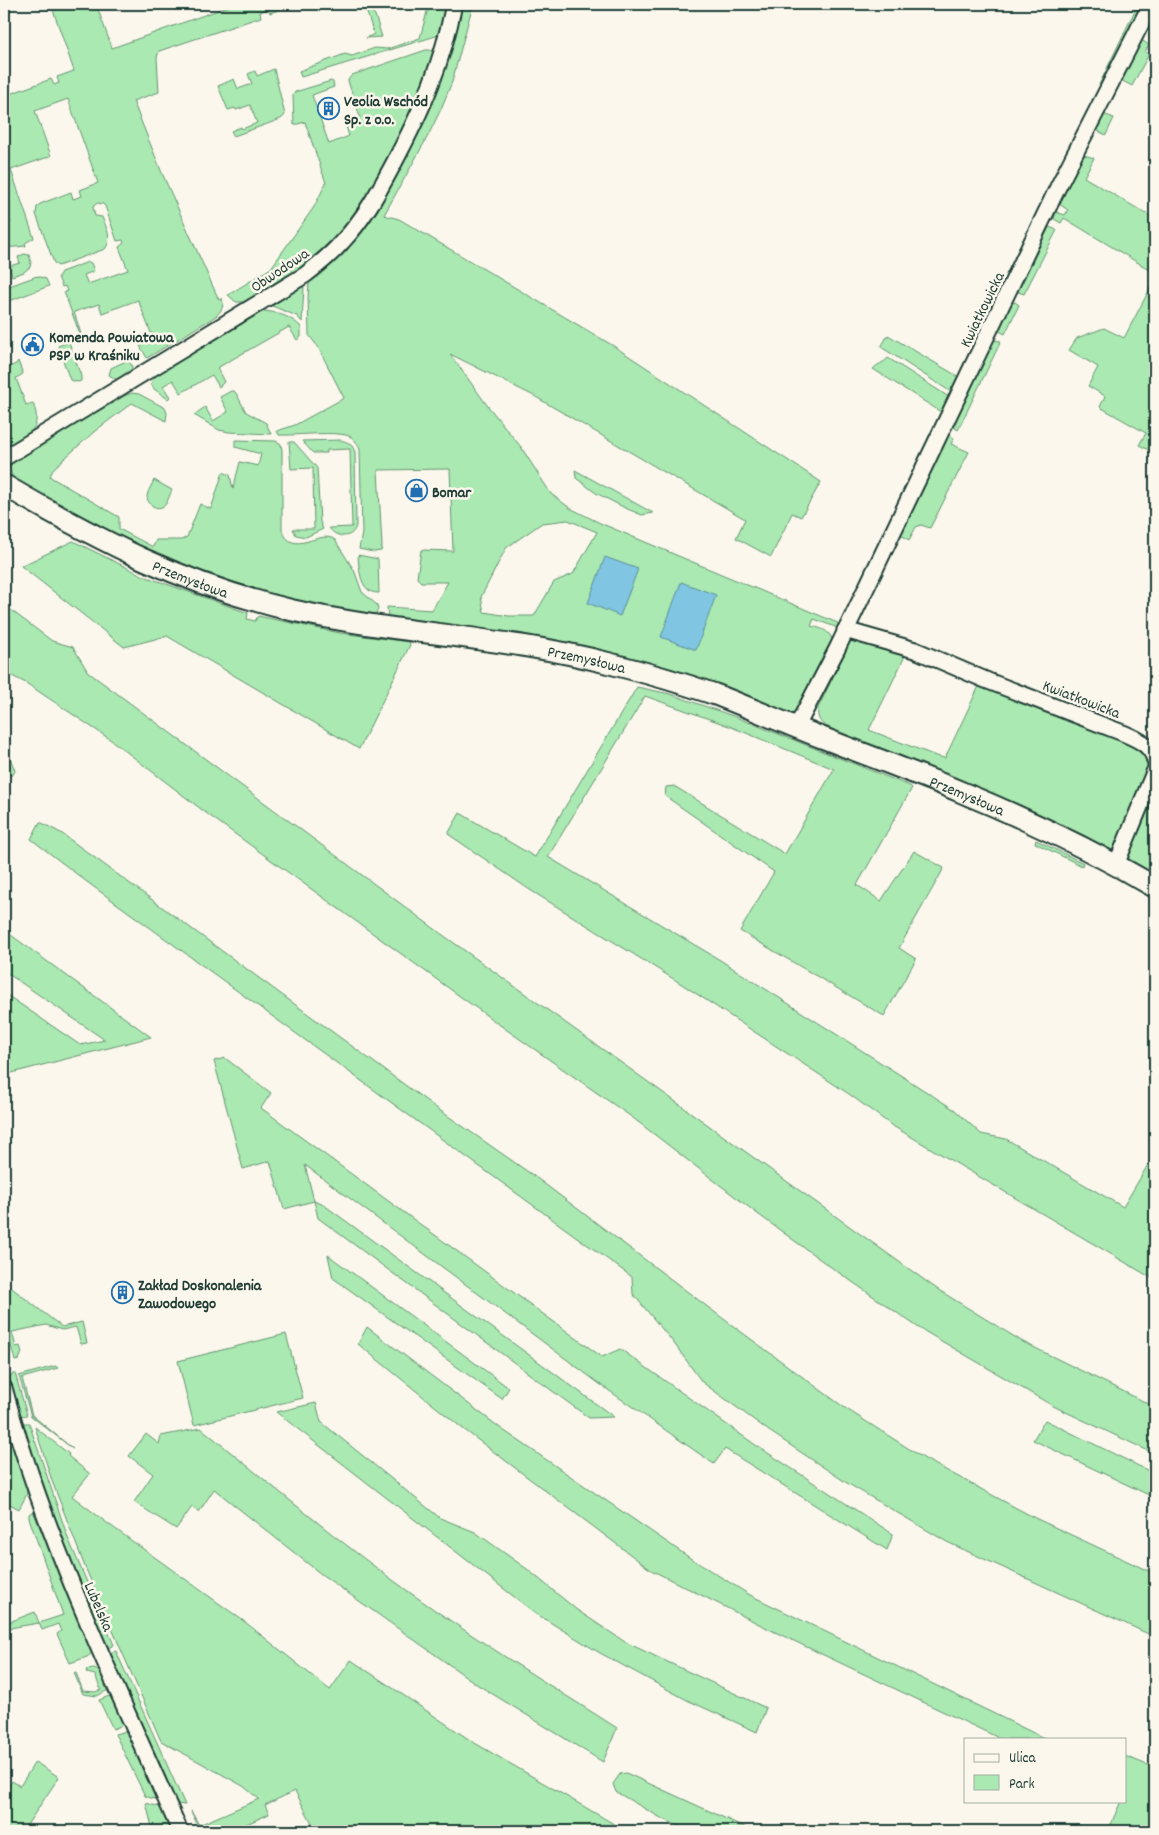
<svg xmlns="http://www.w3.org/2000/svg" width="1159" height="1835" font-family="Dekko,sans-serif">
<rect width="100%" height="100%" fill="#fbf7ec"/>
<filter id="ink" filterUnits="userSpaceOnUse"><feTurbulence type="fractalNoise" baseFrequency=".02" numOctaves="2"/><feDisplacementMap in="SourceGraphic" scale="10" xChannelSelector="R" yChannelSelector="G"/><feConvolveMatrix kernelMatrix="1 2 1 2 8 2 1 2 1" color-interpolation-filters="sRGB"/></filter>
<g filter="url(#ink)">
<g fill="#aae9b1" stroke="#649372" fill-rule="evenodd">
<path d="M51 4H96L112 48 235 4H296L270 13 268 9 260 12 261 17 159 51 157 58 159 92 133 101 162 173 219 300 222 298C224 307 222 310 216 316L147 358 140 346 153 338 138 300 102 313 99 304 74 312 82 337H81L64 292 67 291 65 286 62 287 58 277 61 272 88 262 91 263 94 271 84 275 88 284 128 270 119 247 124 243 123 240 117 241 105 206 103 204 97 203 93 207 95 216 102 217C106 227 113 239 105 249L58 266 54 263 36 214 37 207 40 204 71 192 73 199 82 196 80 190 98 183 68 99 35 111 51 156 11 170 34 238 25 243 26 246 4 248V226L11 223 4 203V96L51 79 54 85 59 83 57 77 74 71Z"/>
<polygon points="364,4 368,4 371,11 375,15 382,37 366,38 374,34"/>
<polygon points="429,4 447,4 441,31 436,36 301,77 299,71 345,54 352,56 375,48 387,49 420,38"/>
<path d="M461 4H473L452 82 441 109 428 136 384 215 399 219 612 345 821 482 801 517 792 513 771 557 736 538 745 519 534 396 450 354 487 405 521 447 551 494 570 508 600 523 840 624 838 628 814 619 811 626C820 628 829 630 832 639L799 706 797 710 789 714 388 617 387 607 432 610 448 582H421L417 578 421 550 453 551 450 469 378 470 382 546 381 551 373 552 359 549 362 533 360 450C358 445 356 440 351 437 339 430 295 436 279 435L277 431 295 425 344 398 318 347 309 335 308 297 309 282 337 258 358 234 396 176 421 128 442 75 451 47ZM568 520 597 532 573 574 554 582 534 616H509L484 612 481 597 506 548 542 523Z"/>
<polygon points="1138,4 1141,4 1100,86 1099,85"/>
<polygon points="1140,39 1149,45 1145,52 1149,54 1132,86 1119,79"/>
<polygon points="426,50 430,50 434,54 426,82 371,194 343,231 311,264 249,302 236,302 228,295 271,268 314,207 326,183 305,122 294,125 293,95 295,92 331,81 333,82 334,87 312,95 329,144 349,136 345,123 360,117 349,84 348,80 352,75"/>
<polygon points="274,69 285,115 281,119 234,136 231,131 241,127 242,129 257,123 250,105 236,110 235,108 228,110 218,86 234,79 238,89 252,84 248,74 255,71 257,76"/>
<polygon points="1103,114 1114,118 1106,135 1096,130 1095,128"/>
<polygon points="1084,155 1094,158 1084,177 1155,219 1155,273 1064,218 1061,223 1054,219 1056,212 1065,215 1068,210 1059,204"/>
<polygon points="1049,227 1057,230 1024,294 1018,292 1018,290"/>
<polygon points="24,254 29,255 31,262 30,267 24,272 12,276 9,266 20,263 18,257"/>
<polygon points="37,276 46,279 49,286 4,303 4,288"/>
<polygon points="1155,279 1155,453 1139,445 1146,433 1100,407 1105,396 1088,386 1098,367 1069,350 1077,338 1104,328 1124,338"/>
<polygon points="304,287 302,322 297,316 272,306 300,288"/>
<polygon points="1015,302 1019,305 1005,334 999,331 998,329 1012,303"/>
<path d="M264 311C277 312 292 317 301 327V337L297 340 289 327 217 368 224 382 219 387 212 375 181 393 173 380 163 386 170 397 168 399 154 389 151 384 155 375Z"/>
<polygon points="888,335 959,377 951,392 881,347"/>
<polygon points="993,340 1001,341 958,430 951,425"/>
<polygon points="69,342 81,376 81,381 78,382 70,380 58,346"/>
<path d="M888 358 949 397 941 412 873 369C877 364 884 363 888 358Z"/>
<polygon points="128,360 132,366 131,373 117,380 109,375 111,368"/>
<path d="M18 361 23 374 16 378 26 405 33 403C44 430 26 437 4 447V367L6 368 16 364Z"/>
<polygon points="231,391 234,391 236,393 246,412 266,423 271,434 229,432 219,430 194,415 205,407 213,421 228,412 220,397"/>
<path d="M132 393 139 394 165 408 167 413 166 421 132 403 95 431 54 468 50 476 52 478 119 517V529L153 547 156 540H181L187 537 200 504 211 509 223 472 230 475 233 489 240 462 258 466 261 454 235 447V440L276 441 281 444 282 450V530C293 559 320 528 335 540L354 570 362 592 377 605 378 609 376 614 346 611 298 602 215 578 121 541 14 480 9 468C15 450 104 410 124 396Z"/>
<polygon points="948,434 954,438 951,444 969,452 930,528 921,525 916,527 909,540 898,533 946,435"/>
<path d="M340 440C349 442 352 444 355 452L356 526C352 540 336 538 329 528L352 527 350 449 327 450V453H313L302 441Z"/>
<polygon points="289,442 294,442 317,468 320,522 323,529 306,537 296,535 293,529 314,529 313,468 291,469"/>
<polygon points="575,470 653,513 642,515 625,508 596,493 576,478"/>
<path d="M154 480 172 490C170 494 168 501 165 505 157 512 147 504 147 496 148 490 152 485 154 480Z"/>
<path d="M4 494 249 609C161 585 82 542 4 497Z"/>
<polygon points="73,541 144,576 248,613 247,619 255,621 258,616 340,633 409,642 410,645 359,749 167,636 124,647 21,566"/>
<path d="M358 555 378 559 379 593C360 594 359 569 358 555Z"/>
<polygon points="4,605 52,641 73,647 88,672 443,935 937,1289 1023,1342 1155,1407 1155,1454 1053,1406 919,1328 825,1263 755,1212 633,1118 504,1028 210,816 111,740 26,683 4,672"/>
<path d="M861 640 905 656 869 730 936 756 945 758 980 684 1137 744 1152 762 1113 854 831 732 832 729C822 725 816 720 818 708L846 650 843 648 851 641Z"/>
<polygon points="637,687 670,694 733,716 910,786 912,788 857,885 881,901 914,851 944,868 899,948 916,959 884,1016 740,931 774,872 665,796 666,787 674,786 785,854 834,769 729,726 645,696 548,857 720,960 955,1110 981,1134 1006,1139 1123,1207 1155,1153 1155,1280 891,1125 849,1094 680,983 530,890 448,834 460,813 535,857"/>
<polygon points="4,735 5,744 15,771 12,776 4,771"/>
<polygon points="1147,806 1155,808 1155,877 1127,861 1125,857"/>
<polygon points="40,822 61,833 435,1107 534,1176 725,1320 845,1408 925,1459 1035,1518 1155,1574 1155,1637 947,1542 847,1483 769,1431 702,1382 673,1342 633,1294 632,1277 87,882 31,839"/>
<polygon points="1036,840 1083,863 1082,866 1035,843"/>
<polygon points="4,930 151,1037 4,1075 4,993 80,1045 105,1040 4,971"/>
<polygon points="225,1058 271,1093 261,1108 602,1357 620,1349 757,1446 893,1534 887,1550 725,1449 714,1464 601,1385 305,1165 314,1201 324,1205 614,1417 589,1418 318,1218 314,1201 284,1209 270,1161 243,1169 214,1061"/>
<polygon points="328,1255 509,1388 502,1399 333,1278"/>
<polygon points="4,1282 62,1327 82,1322 87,1343 81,1344 76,1327 62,1330 46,1325 12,1332 16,1347 20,1346 22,1352 19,1360 15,1361 4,1318"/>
<polygon points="367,1327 503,1430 690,1558 750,1595 1046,1739 1001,1739 775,1632 651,1570 462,1428 358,1344"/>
<polygon points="286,1334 303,1398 194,1425 178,1361"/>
<polygon points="55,1366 58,1368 22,1378 32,1415 73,1449 31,1416 19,1376"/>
<polygon points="15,1373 27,1415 20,1416 10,1380 11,1375"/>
<polygon points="316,1403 321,1422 440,1518 475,1532 527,1569 577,1610 625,1642 766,1708 757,1732 687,1700 600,1653 535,1613 276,1412"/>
<polygon points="4,1416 26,1486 27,1494 19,1509 4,1501"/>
<polygon points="1045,1420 1155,1474 1155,1498 1033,1440"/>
<polygon points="22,1423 29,1423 68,1538 114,1645 108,1648 53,1516"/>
<polygon points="35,1427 69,1454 68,1456 90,1474 72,1496 107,1523 245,1622 330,1690 351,1660 473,1742 626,1831 322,1831 320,1827 315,1829 295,1791 265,1805 269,1814 231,1831 219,1831 217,1827 206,1831 200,1831 191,1811 199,1825 259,1799 243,1786 161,1741 85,1567 52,1481"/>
<path d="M201 1428C270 1484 339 1542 412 1594 478 1641 548 1684 617 1728L603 1762 478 1685 321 1574 214 1489 199 1512 192 1507 176 1529 134 1502 153 1474 129 1456 146 1434 159 1444 161 1436Z"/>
<polygon points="33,1511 92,1653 87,1657 70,1663 57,1634 61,1631 58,1624 42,1630 39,1623 4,1629 4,1624 35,1612 39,1623 63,1615 29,1518 29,1514"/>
<polygon points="116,1651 185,1805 177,1804 110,1653"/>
<polygon points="95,1669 101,1673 108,1690 97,1696 83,1694 74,1673 76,1673 83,1691 95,1692 101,1690 95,1675 87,1673 86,1670"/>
<polygon points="109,1696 111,1697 123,1722 123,1725 113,1729 99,1700"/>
<polygon points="126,1731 155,1798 154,1799 145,1796 115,1734"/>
<polygon points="1125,1756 1155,1768 1155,1827 1154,1831 1108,1831 1121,1801 1125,1801"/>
<polygon points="35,1762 59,1777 23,1831 4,1831 4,1793 12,1781 20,1786"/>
<polygon points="626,1773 753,1831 690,1831 661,1818 616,1792 613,1784 620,1774"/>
<polygon points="146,1803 160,1807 171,1831 153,1831"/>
</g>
<g fill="#80c5e1" stroke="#598f9c">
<polygon points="605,557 638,569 620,616 588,603"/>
<polygon points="681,582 716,595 696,650 661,637"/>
</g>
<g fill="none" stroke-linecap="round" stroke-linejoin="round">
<defs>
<g id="minor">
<path d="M4 458 305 275C318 265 331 255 342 242 364 219 379 191 394 163 423 108 442 65 454 4"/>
<path d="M845 630 915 650 988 681 1123 733C1137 739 1152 745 1155 761"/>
<polyline points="796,728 837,649 1058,187 1151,4"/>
<polyline points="1116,865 1155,770"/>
<path d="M4 1388C46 1542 116 1686 180 1831"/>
</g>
<g id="major">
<path id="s1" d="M4 485C98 540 184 585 291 610 396 634 504 636 608 663 644 672 679 682 714 694 751 708 786 724 823 738 869 756 916 773 961 792 1027 819 1093 851 1155 887"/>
</g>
</defs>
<use href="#minor" stroke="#1f3d34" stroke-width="19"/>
<use href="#major" stroke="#1f3d34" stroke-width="24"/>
<use href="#minor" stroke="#fbf7ec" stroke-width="15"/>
<use href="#major" stroke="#fbf7ec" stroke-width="20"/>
</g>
</g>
<defs>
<symbol id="building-ring" viewBox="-11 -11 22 22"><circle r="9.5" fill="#fbf7ec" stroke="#1f6fb2" stroke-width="1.5"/><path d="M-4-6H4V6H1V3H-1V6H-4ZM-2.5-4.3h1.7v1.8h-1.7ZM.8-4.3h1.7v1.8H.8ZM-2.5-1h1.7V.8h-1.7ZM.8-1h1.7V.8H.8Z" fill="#1f6fb2"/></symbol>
<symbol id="civic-ring" viewBox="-11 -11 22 22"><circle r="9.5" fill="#fbf7ec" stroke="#1f6fb2" stroke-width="1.5"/><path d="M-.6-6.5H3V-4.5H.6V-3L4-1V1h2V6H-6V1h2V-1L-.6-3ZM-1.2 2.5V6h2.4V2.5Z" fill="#1f6fb2"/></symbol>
<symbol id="shop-ring" viewBox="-11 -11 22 22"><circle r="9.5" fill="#fbf7ec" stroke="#1f6fb2" stroke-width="1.5"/><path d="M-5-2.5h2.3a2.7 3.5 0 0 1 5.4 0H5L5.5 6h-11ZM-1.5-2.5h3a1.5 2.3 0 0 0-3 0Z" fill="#1f6fb2"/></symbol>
</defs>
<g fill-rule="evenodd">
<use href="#building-ring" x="316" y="96" width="25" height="25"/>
<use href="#civic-ring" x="20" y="332" width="25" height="25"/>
<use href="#shop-ring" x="404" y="478" width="25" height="25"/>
<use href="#building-ring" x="110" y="1280" width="25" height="25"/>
</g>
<g text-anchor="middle" stroke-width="5" stroke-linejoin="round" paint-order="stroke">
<g font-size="16" font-weight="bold" fill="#1f3d34" stroke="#fbf7ec" text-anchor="start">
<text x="344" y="106">Veolia Wschód<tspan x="344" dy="18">Sp. z o.o.</tspan></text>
<text x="49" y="342">Komenda Powiatowa<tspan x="49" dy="18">PSP w Kraśniku</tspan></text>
<text x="432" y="497">Bomar</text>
<text x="138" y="1290">Zakład Doskonalenia<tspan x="138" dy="18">Zawodowego</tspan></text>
</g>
<g font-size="16" fill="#1f3d34" stroke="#fbf7ec">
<text transform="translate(279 269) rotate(-34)" y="6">Obwodowa</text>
<text transform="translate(981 309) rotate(-64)" y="6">Kwiatkowicka</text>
<text dy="6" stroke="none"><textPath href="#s1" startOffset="209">Przemysłowa</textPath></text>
<text dy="6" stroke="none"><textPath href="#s1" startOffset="614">Przemysłowa</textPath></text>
<text transform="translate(1082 698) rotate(21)" y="6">Kwiatkowicka</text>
<text dy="6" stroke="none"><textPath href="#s1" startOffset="1019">Przemysłowa</textPath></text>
<text transform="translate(100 1606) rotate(67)" y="6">Lubelska</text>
</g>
</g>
<rect width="1159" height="1835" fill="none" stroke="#fbf7ec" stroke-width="20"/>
<rect x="10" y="10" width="1139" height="1815" fill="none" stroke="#1f3d34" stroke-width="2" filter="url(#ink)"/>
<rect x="964" y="1738" width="162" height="65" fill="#fbf7ec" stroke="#a3ada2"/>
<rect x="974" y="1754" width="25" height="8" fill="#fbf7ec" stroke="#a3ada2"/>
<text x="1009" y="1762" font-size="15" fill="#1f3d34">Ulica</text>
<rect x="974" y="1775" width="25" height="15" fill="#aae9b1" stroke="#a3ada2"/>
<text x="1009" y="1788" font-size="15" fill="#1f3d34">Park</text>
</svg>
